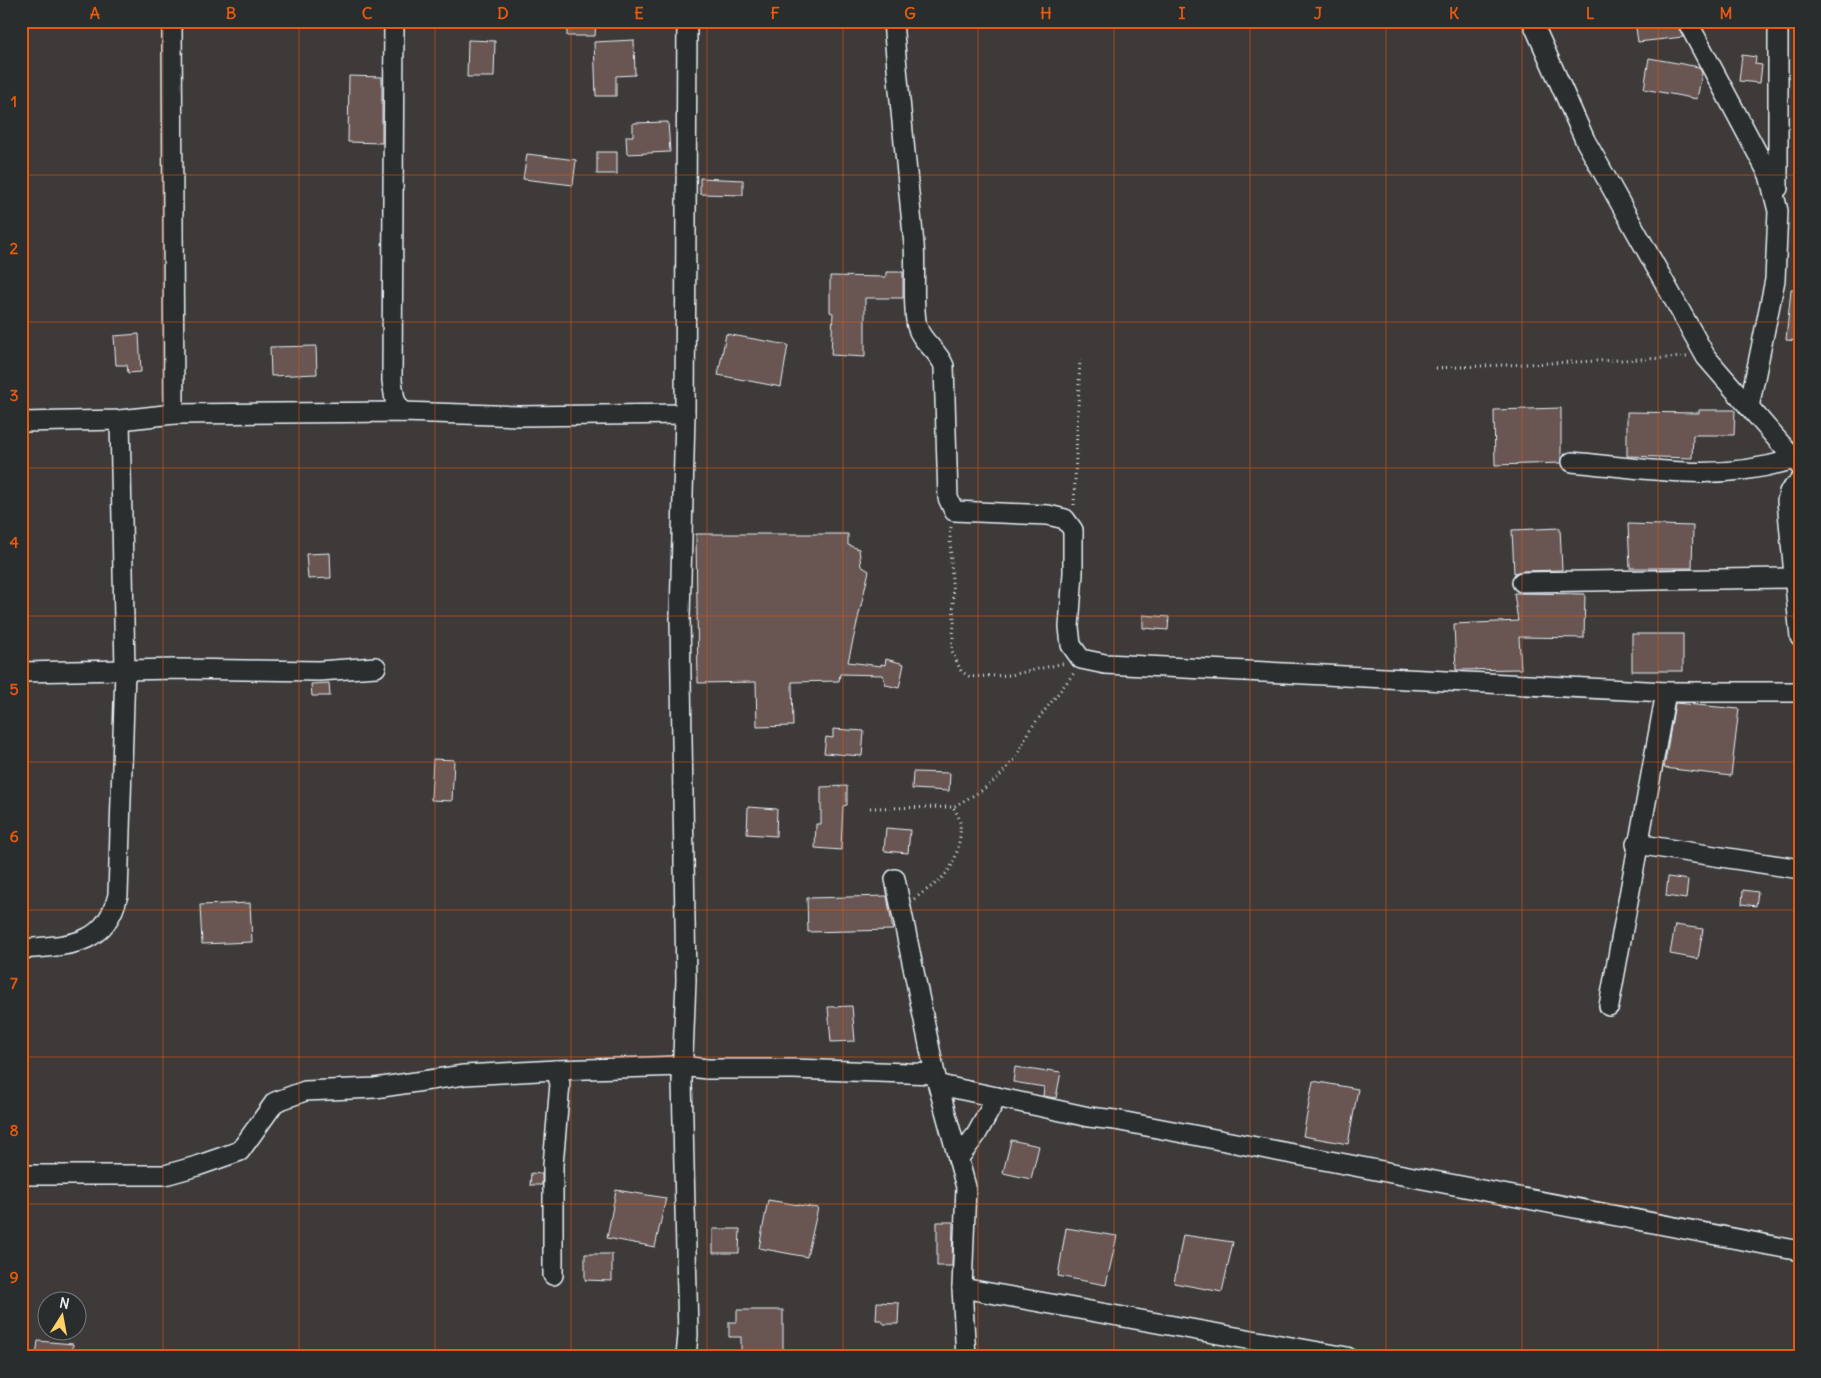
<svg xmlns="http://www.w3.org/2000/svg" width="1821" height="1378" font-family="Delius,sans-serif">
<rect width="100%" height="100%" fill="#3d3a39"/>
<filter id="ink" filterUnits="userSpaceOnUse"><feTurbulence type="fractalNoise" baseFrequency=".02" numOctaves="2"/><feDisplacementMap in="SourceGraphic" scale="10" xChannelSelector="R" yChannelSelector="G"/><feConvolveMatrix kernelMatrix="1 2 1 2 8 2 1 2 1" color-interpolation-filters="sRGB"/></filter>
<g filter="url(#ink)">
<g fill="#695753" stroke="#e8f1f8">
<polygon points="567,21 596,21 595,36 567,36"/>
<polygon points="1635,21 1676,21 1683,37 1638,42"/>
<polygon points="468,40 495,41 494,77 467,77"/>
<polygon points="634,40 635,75 616,76 616,96 596,96 594,42"/>
<polygon points="1742,55 1756,57 1755,64 1762,65 1760,83 1739,81"/>
<polygon points="1649,58 1699,67 1702,73 1697,99 1644,89"/>
<polygon points="349,76 382,77 382,143 348,142"/>
<polygon points="668,122 670,152 627,154 626,136 633,136 633,123"/>
<rect x="597" y="152" width="20" height="22"/>
<polygon points="527,154 576,160 573,185 523,179"/>
<polygon points="700,178 743,180 743,195 700,194"/>
<polygon points="886,272 903,272 903,298 865,298 865,357 831,355 833,313 830,312 830,276 886,277"/>
<polygon points="1791,289 1800,289 1800,341 1786,340"/>
<polygon points="139,334 141,372 128,373 127,365 116,365 114,336"/>
<polygon points="726,334 788,345 781,387 718,375"/>
<polygon points="316,346 317,374 271,376 270,347"/>
<polygon points="1561,408 1561,463 1495,465 1494,410"/>
<polygon points="1699,410 1735,410 1734,435 1693,435 1692,458 1627,456 1627,412 1699,413"/>
<polygon points="1628,524 1693,526 1692,568 1630,568"/>
<polygon points="1560,528 1562,570 1522,571 1514,573 1512,530"/>
<polygon points="696,534 848,534 848,545 859,549 861,566 869,571 848,662 881,666 881,664 885,665 886,659 904,664 899,688 886,685 883,675 840,674 839,681 792,682 793,726 757,727 756,682 698,683"/>
<polygon points="330,553 331,578 308,579 306,554"/>
<polygon points="1514,593 1585,594 1584,638 1519,637 1521,669 1456,670 1454,624 1518,621"/>
<polygon points="1143,615 1169,617 1168,630 1143,628"/>
<rect x="1632" y="634" width="51" height="37"/>
<polygon points="329,683 330,696 312,696 311,684"/>
<polygon points="1675,703 1739,709 1731,776 1664,768"/>
<polygon points="833,729 864,731 862,756 824,753 826,737 833,738"/>
<polygon points="433,759 454,760 452,801 431,800"/>
<polygon points="913,772 950,773 949,791 912,789"/>
<polygon points="847,786 847,805 843,806 841,850 815,848 816,824 821,824 821,787"/>
<polygon points="748,807 777,809 776,836 747,834"/>
<polygon points="886,828 910,830 908,853 884,851"/>
<polygon points="1668,877 1688,880 1686,899 1666,896"/>
<polygon points="1743,890 1758,892 1756,906 1742,904"/>
<polygon points="887,896 893,930 808,932 807,898"/>
<polygon points="250,903 252,942 202,944 200,905"/>
<polygon points="1675,925 1703,929 1698,959 1670,954"/>
<polygon points="852,1006 855,1041 831,1042 828,1007"/>
<polygon points="1015,1067 1047,1072 1047,1070 1061,1072 1056,1098 1043,1096 1044,1087 1013,1082"/>
<polygon points="1313,1081 1358,1089 1348,1144 1303,1136"/>
<polygon points="1011,1140 1039,1146 1031,1179 1003,1173"/>
<polygon points="531,1173 542,1174 542,1185 530,1185"/>
<polygon points="616,1190 666,1198 655,1247 607,1238"/>
<polygon points="768,1200 818,1208 807,1257 759,1248"/>
<polygon points="937,1222 953,1222 952,1266 937,1266"/>
<polygon points="1066,1228 1117,1236 1106,1285 1058,1276"/>
<polygon points="713,1229 740,1229 739,1253 713,1253"/>
<polygon points="1183,1235 1233,1242 1222,1292 1174,1283"/>
<polygon points="585,1254 612,1254 612,1281 585,1280"/>
<polygon points="877,1302 899,1303 898,1324 884,1324 881,1320 876,1320"/>
<polygon points="737,1310 783,1310 783,1351 741,1352 741,1337 729,1337 729,1322 737,1322"/>
<polygon points="38,1341 73,1344 72,1357 36,1357"/>
</g>
<g fill="none" stroke-linecap="round" stroke-linejoin="round">
<defs>
<g id="minor">
<polyline points="394,21 392,381 395,400 402,412"/>
<path d="M893 21C899 96 907 171 914 245 916 268 912 305 917 326 921 342 938 350 944 366L948 498 954 511 1048 515 1065 519 1073 530V573L1069 627 1071 645 1081 659 1105 664 1666 692H1800"/>
<polyline points="1532,21 1585,140 1706,357 1800,466"/>
<polyline points="1687,21 1769,175 1778,211 1775,280 1749,407"/>
<polyline points="1778,188 1778,21"/>
<polyline points="174,414 402,412 520,416 685,414"/>
<polyline points="21,422 120,420 174,414 172,21"/>
<path d="M1572 462C1649 469 1718 483 1794 459"/>
<polyline points="1800,481 1789,492 1787,501 1800,637"/>
<polyline points="1522,582 1794,578"/>
<polyline points="21,672 176,669 319,671 376,667"/>
<polyline points="1636,844 1800,869"/>
<polyline points="895,879 935,1074 966,1187 962,1288 966,1357"/>
<path d="M21 949C67 945 105 948 118 895L125 670 120 420"/>
<polyline points="1609,1006 1666,692"/>
<polyline points="940,1085 1089,1117 1115,1120 1800,1251"/>
<polyline points="958,1159 976,1135 997,1097"/>
<polyline points="21,1175 165,1175 197,1166 240,1151 275,1102 305,1091 375,1088 464,1075 556,1070 682,1066 707,1069 793,1069 935,1074"/>
<polyline points="553,1275 553,1165 560,1084 556,1070"/>
<polyline points="962,1288 1347,1357"/>
<polyline points="686,1357 688,1335 682,1080 686,980 680,618 685,414 687,21"/>
</g>
</defs>
<use href="#minor" stroke="#e8f1f8" stroke-width="22"/>
<g stroke="#e8f1f8" stroke-width="3" stroke-dasharray="1 4" stroke-linecap="butt">
<polyline points="1436,368 1688,357"/>
<polyline points="1074,505 1080,359"/>
<polyline points="951,527 950,538 954,622 952,651 961,671 970,677 1011,675 1065,663"/>
<polyline points="870,808 953,807 981,791 997,779 1016,758 1028,732 1074,673"/>
<path d="M914 899C943 878 955 873 960 836 961 824 960 817 953 807"/>
</g>
<use href="#minor" stroke="#2a2d2e" stroke-width="19"/>
</g>
</g>
<path fill="none" stroke="#e8590c" stroke-width="1" stroke-opacity="0.55" d="M163 21V1357M299 21V1357M435 21V1357M571 21V1357M707 21V1357M843 21V1357M978 21V1357M1114 21V1357M1250 21V1357M1386 21V1357M1522 21V1357M1658 21V1357M21 175H1800M21 322H1800M21 468H1800M21 616H1800M21 762H1800M21 910H1800M21 1057H1800M21 1204H1800"/>
<rect width="1821" height="1378" fill="none" stroke="#2a2d2e" stroke-width="55"/>
<g transform="translate(62 1316) rotate(11)"><circle r="24" fill="#2a2d2e" stroke="#767b7f"/>
<path d="M0-4L9 19L0 12L-9 19Z" fill="#ffd166"/>
<text y="-8" font-size="14" font-weight="bold" text-anchor="middle" fill="#e8f1f8">N</text>
</g>
<rect x="28" y="28" width="1766" height="1322" fill="none" stroke="#e8590c" stroke-width="2"/>
<g font-size="16" text-anchor="middle" font-weight="bold" fill="#e8590c">
<text x="95" y="19">A</text>
<text x="231" y="19">B</text>
<text x="367" y="19">C</text>
<text x="503" y="19">D</text>
<text x="639" y="19">E</text>
<text x="775" y="19">F</text>
<text x="910" y="19">G</text>
<text x="1046" y="19">H</text>
<text x="1182" y="19">I</text>
<text x="1318" y="19">J</text>
<text x="1454" y="19">K</text>
<text x="1590" y="19">L</text>
<text x="1726" y="19">M</text>
<text x="14" y="107">1</text>
<text x="14" y="254">2</text>
<text x="14" y="401">3</text>
<text x="14" y="548">4</text>
<text x="14" y="695">5</text>
<text x="14" y="842">6</text>
<text x="14" y="989">7</text>
<text x="14" y="1136">8</text>
<text x="14" y="1283">9</text>
</g>
</svg>
